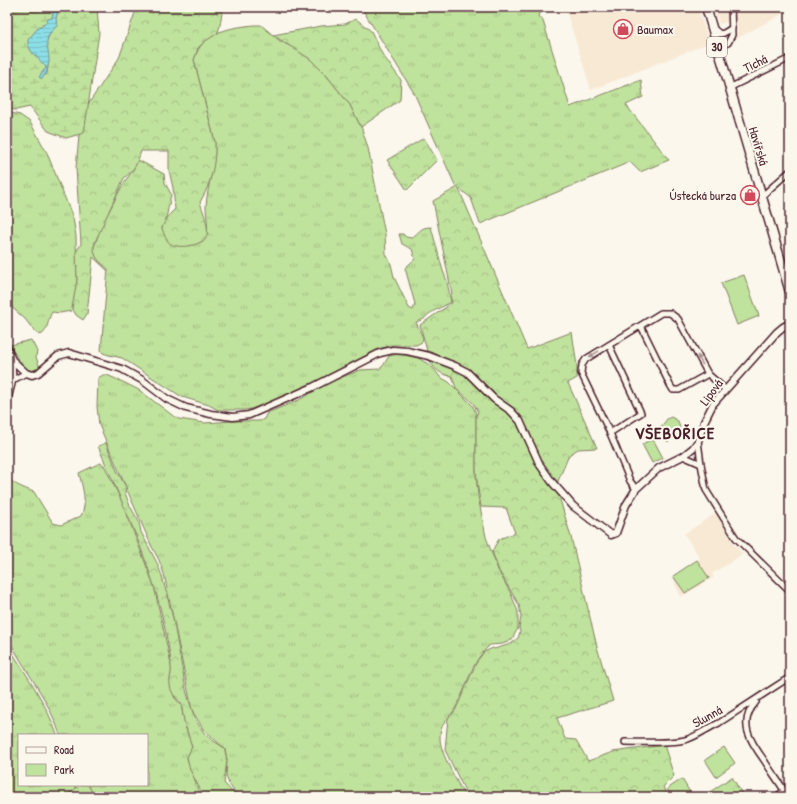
<svg xmlns="http://www.w3.org/2000/svg" width="797" height="804" font-family="'Patrick Hand',sans-serif">
<defs>
<pattern id="grass-tufts" width="24" height="20" patternUnits="userSpaceOnUse"><rect width="24" height="20" fill="#bfe29c"/><path d="M3 7l-1-3M5 7V3M7 7l1-3M15 17l-1-3M17 17v-4M19 17l1-3" fill="none" stroke="#a6c187"/></pattern>
<pattern id="forest-crowns" width="20" height="18" patternUnits="userSpaceOnUse"><rect width="20" height="18" fill="#bfe29c"/><path d="M2 6a3 3 0 1 1 6 0M12 15a3 3 0 1 1 6 0" fill="none" stroke="#a6c187"/></pattern>
<pattern id="wetland-marsh" width="20" height="14" patternUnits="userSpaceOnUse"><rect width="20" height="14" fill="#bfe29c"/><path d="M1 5h8M5 5V1M11 12h8M15 12V8" fill="none" stroke="#a6c187"/></pattern>
<pattern id="water-rules" width="6" height="5" patternUnits="userSpaceOnUse"><rect width="6" height="5" fill="#8cdee6"/><path d="M0 2.5h6" fill="none" stroke="#7abec5"/></pattern>
</defs>
<rect width="100%" height="100%" fill="#fbf7ec"/>
<filter id="ink" filterUnits="userSpaceOnUse"><feTurbulence type="fractalNoise" baseFrequency=".025" numOctaves="2"/><feDisplacementMap in="SourceGraphic" scale="8" xChannelSelector="R" yChannelSelector="G"/><feConvolveMatrix kernelMatrix="1 2 1 2 8 2 1 2 1" color-interpolation-filters="sRGB"/></filter>
<g filter="url(#ink)">
<g fill="#f8e9d5">
<polygon points="565,7 698,7 709,43 591,90"/>
<polygon points="714,7 790,7 790,10 736,39 737,20 719,24"/>
<polygon points="716,513 734,544 743,554 712,574 714,577 681,597 676,587 673,576 700,558 684,534"/>
</g>
<g fill="url(#grass-tufts)" stroke="#848064">
<polygon points="361,7 539,7 541,13 538,15 539,18 542,18 570,107 641,80 643,97 626,105 669,160 640,172 630,162 480,224 471,198 455,185 414,93"/>
<path d="M254 25H261L280 41 296 49 310 59 327 76 350 105 362 129 368 148 385 234 386 254 391 264 394 277 409 308 413 310 415 304 405 268 415 259 412 249 402 244 399 234H403L406 237 411 238C420 233 419 227 431 227L443 271 447 281 451 302C443 307 428 312 424 319L416 322 423 338 422 342 416 345H393L378 349 320 379 280 398 251 409 244 410H218L209 405 182 397 122 358 109 355 103 353 101 350 108 269 97 259 93 250 101 227 123 184 133 170 138 160 164 174 165 183 171 194 166 219 162 228 169 242C181 246 193 247 205 240 210 231 206 217 206 207 207 185 216 164 215 142L194 60C202 32 227 28 254 25Z"/>
<path d="M7 112 20 115 30 122 47 153 73 218 76 236 77 280 74 306 71 311 60 313 52 312C47 320 49 330 41 335L36 333 25 319 7 303Z"/>
<path d="M399 354 418 358 428 364 434 369 440 377 449 382 472 405 476 413V473L478 496 486 537 498 570 511 594 518 612V628L512 639 508 642 502 644 490 645C470 661 467 691 453 712 447 720 439 726 440 738 440 754 458 782 465 797H238L229 784 226 776 227 760 225 749 203 729 192 710 164 574 159 560 151 545 99 425 97 407 98 378 103 375H107L125 383 139 390 172 415 179 419 205 423 232 421H260L264 419 267 413 299 400 330 382 360 370 379 369 383 366 389 356Z"/>
<path d="M100 463 104 465 123 504 154 586 172 669 170 680 174 697 181 705 186 729 191 743 192 747 187 758 197 787 202 797H95L88 785H147V735H60C49 699 24 670 7 636V478C16 485 23 488 34 492L53 523 61 525 81 516C88 503 82 486 79 473Z"/>
<path d="M7 644C25 673 46 702 57 735H19V785H75L76 789 64 797H7Z"/>
</g>
<g fill="url(#forest-crowns)" stroke="#848064">
<path d="M137 7H223L220 25 218 33 204 42 198 48 194 60 215 142C216 163 211 184 200 202 203 212 209 225 207 235 204 246 179 249 171 244 166 241 164 234 162 228L169 215 175 209 173 188 169 170V151H141C137 164 135 169 124 178L95 242C91 256 100 262 108 271L93 257 87 314 83 320 76 315 72 308 77 280 76 252 81 244 76 168 81 115 119 58Z"/>
<polygon points="356,19 371,31 382,54 401,80 400,100 361,127 350,105 327,76 310,59 273,35 321,26 345,24"/>
<polygon points="424,138 437,160 407,190 387,160"/>
<path d="M458 187 527 349 572 332 577 366V378L568 383 597 448 578 449 569 455 556 486 571 537 597 647 613 701 557 718 565 739 576 740 588 761 613 752 664 745 674 776 663 787 669 797H468L445 750 448 718 455 711 477 661 484 652 493 648 494 649 511 644 518 638 520 632 519 628 521 617 519 605 499 571 492 551 499 539 515 533 506 508 481 507 477 483 476 469V416L478 412 473 403 456 388 452 376C437 375 430 364 425 351H427L420 325 452 303 450 295 452 294 433 201Z"/>
<path d="M106 443 117 471 126 487 125 493 130 506 139 522 141 532 157 563 162 576 173 618 186 690 192 710 196 721 205 734 212 740 223 747 225 751 227 760 224 783 237 797H204L190 770 187 757 192 747 184 721 181 703C174 697 169 690 170 680 170 676 172 672 171 668 171 655 167 641 165 629 152 564 123 506 98 446Z"/>
<polygon points="732,777 744,797 702,797 704,796"/>
<polygon points="79,785 88,785 95,797 64,797 73,791"/>
</g>
<polygon fill="url(#wetland-marsh)" stroke="#848064" points="7,7 53,7 54,9 52,18 42,25 29,38 31,51 46,66 46,68 40,75 43,76 47,73 48,67 46,42 52,30 58,11 74,7 97,7 99,33 84,133 66,138 48,131 30,107 16,110 7,109"/>
<g fill="#bfe29c" stroke="#848064">
<polygon points="744,275 759,316 737,325 721,283"/>
<path d="M31 340 37 351 36 357 40 368C27 380 15 355 11 345Z"/>
<polygon points="671,417 678,421 680,428 668,442 662,434 661,427 667,419"/>
<polygon points="653,439 663,458 652,463 642,444"/>
<polygon points="697,560 709,578 685,593 673,576"/>
<polygon points="724,747 735,763 716,777 705,760"/>
<polygon points="682,779 691,794 686,797 672,797 667,789"/>
</g>
<path fill="url(#water-rules)" stroke="#72929b" d="M53 7H74L58 11 56 18 57 26C40 40 50 47 49 62 48 67 46 71 47 74H45L42 79 39 77 46 68V67L31 51 28 45V40L37 29 45 24 48 19 52 18 54 9Z"/>
<g fill="none" stroke-linecap="round" stroke-linejoin="round">
<defs>
<polyline id="pedestrian" points="657,8 660,7"/>
<g id="minor">
<polyline points="714,29 720,34 724,33 732,28"/>
<polyline points="717,46 728,43 732,35 731,7"/>
<polyline points="729,88 790,58"/>
<polyline points="762,196 790,171"/>
<polyline points="641,326 670,385 673,390 679,390 708,374"/>
<polyline points="609,345 641,413 610,433"/>
<polyline points="12,360 13,380"/>
<polyline points="7,403 13,380 26,373"/>
<polyline points="698,441 701,464"/>
<polyline points="683,456 701,464 706,490 736,538 790,591"/>
<polyline points="636,489 630,481 610,433 581,373 582,365 586,359 661,313 670,313 678,319 708,374 725,389"/>
<path d="M756 702C737 723 751 742 764 760 772 773 781 784 788 797"/>
<path d="M625 742C639 742 676 744 688 739 699 735 708 728 719 723L790 677"/>
<polyline points="776,797 784,791"/>
</g>
<polyline id="tertiary" points="7,347 12,360 26,373 32,375 38,373 58,356 69,353 122,369 142,380 167,399 186,408 211,414 233,417 249,415 311,388 380,353 393,350 407,351 429,356 455,366 467,372 494,399 511,411 520,421 540,465 552,482 573,506 611,535 616,533 626,505 636,489 659,468 683,456 693,448 698,441 704,422 713,404 777,332 783,327 790,323"/>
<polyline id="primary" points="706,7 790,292"/>
</defs>
<use href="#pedestrian" stroke="#4a1f2b" stroke-width="6"/>
<use href="#minor" stroke="#4a1f2b" stroke-width="8"/>
<use href="#tertiary" stroke="#4a1f2b" stroke-width="9"/>
<use href="#primary" stroke="#4a1f2b" stroke-width="11"/>
<use href="#pedestrian" stroke="#fbf7ec" stroke-width="3.5"/>
<use href="#minor" stroke="#fbf7ec" stroke-width="5"/>
<use href="#tertiary" stroke="#fbf7ec" stroke-width="6"/>
<use href="#primary" stroke="#fbf7ec" stroke-width="8"/>
</g>
<defs><path id="oneway-solid" d="M-6-.8H1V-3.2L6.5 0L1 3.2V.8H-6Z"/></defs>
<g fill="#ab9695">
<use href="#oneway-solid" transform="translate(594 354) rotate(149)"/>
<use href="#oneway-solid" transform="translate(700 360) rotate(-119)"/>
</g>
</g>
<defs>
<symbol id="shop-ring" viewBox="-11 -11 22 22"><circle r="9.5" fill="#fbf7ec" stroke="#d1495b" stroke-width="1.5"/><path d="M-5-2.5h2.3a2.7 3.5 0 0 1 5.4 0H5L5.5 6h-11ZM-1.5-2.5h3a1.5 2.3 0 0 0-3 0Z" fill="#d1495b"/></symbol>
</defs>
<g fill-rule="evenodd">
<use href="#shop-ring" x="612" y="18" width="22" height="22"/>
<use href="#shop-ring" x="739" y="184" width="22" height="22"/>
</g>
<g text-anchor="middle" stroke-width="4" stroke-linejoin="round" paint-order="stroke">
<rect fill="#fbf7ec" stroke="#7f6065" stroke-width="1" x="707" y="37" width="20" height="20" rx="3"/>
<g font-size="12" font-weight="bold" fill="#4a1f2b">
<text x="717" y="51">30</text>
</g>
<g font-size="13" fill="#4a1f2b" stroke="#fbf7ec" text-anchor="start">
<text x="637" y="34">Baumax</text>
<text x="736" y="200" text-anchor="end">Ústecká burza</text>
</g>
<g font-size="13" fill="#4a1f2b" stroke="#fbf7ec">
<text transform="translate(755 63) rotate(-26)" y="5">Tichá</text>
<text transform="translate(759 146) rotate(73)" y="5">Havířská</text>
<text transform="translate(711 392) rotate(-54)" y="5">Lipová</text>
<text transform="translate(707 716) rotate(-29)" y="5">Slunná</text>
</g>
<g font-size="17" font-weight="bold" letter-spacing="1" fill="#4a1f2b" stroke="#fbf7ec">
<text x="675" y="439">VŠEBOŘICE</text>
</g>
</g>
<rect width="797" height="804" fill="none" stroke="#fbf7ec" stroke-width="24"/>
<rect x="12" y="12" width="773" height="780" fill="none" stroke="#4a1f2b" stroke-width="1.5" filter="url(#ink)"/>
<rect x="18" y="734" width="130" height="52" fill="#fbf7ec" stroke="#b4a19f"/>
<rect x="26" y="747" width="20" height="6" fill="#fbf7ec" stroke="#b4a19f"/>
<text x="54" y="754" font-size="12" fill="#4a1f2b">Road</text>
<rect x="26" y="764" width="20" height="12" fill="#bfe29c" stroke="#b4a19f"/>
<text x="54" y="774" font-size="12" fill="#4a1f2b">Park</text>
</svg>
